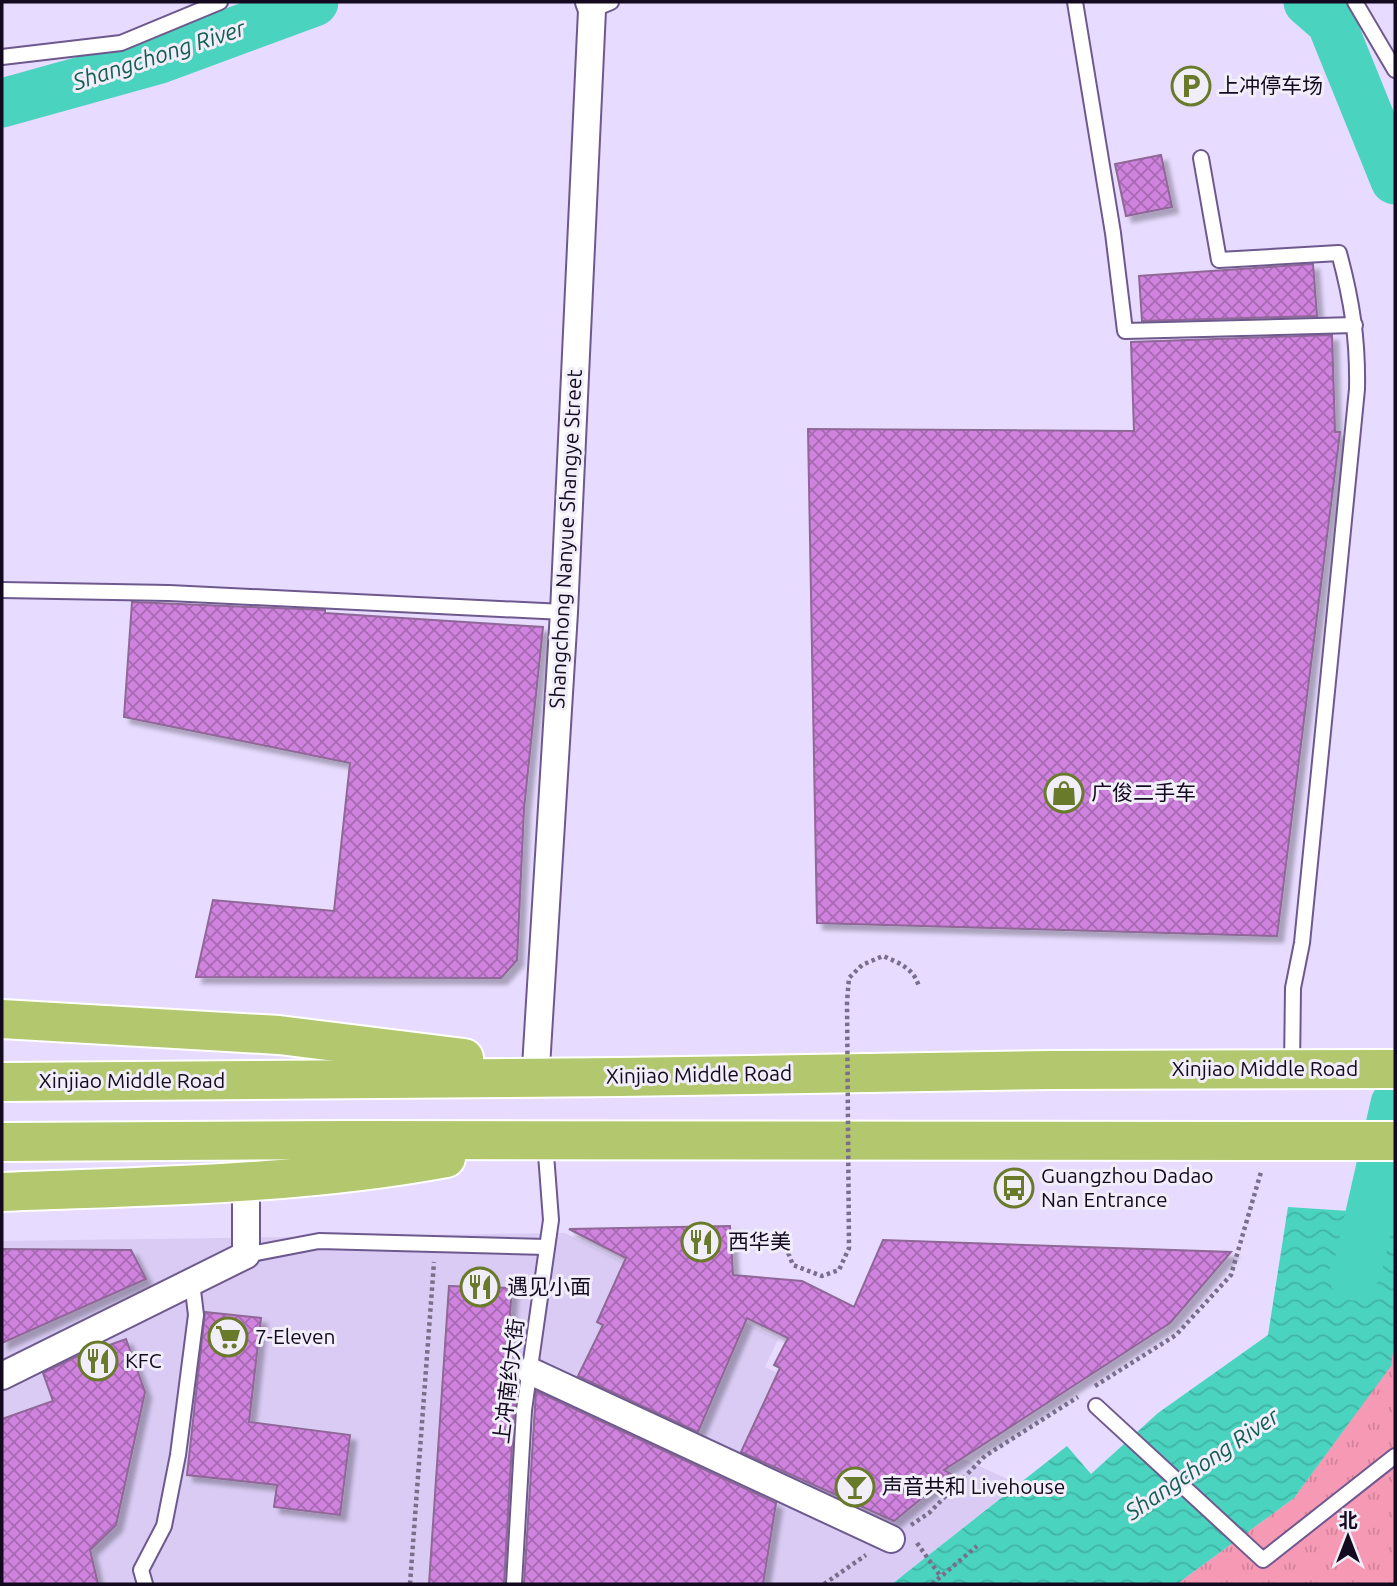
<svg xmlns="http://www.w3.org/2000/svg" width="1397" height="1586" font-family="Ubuntu,'Noto Sans SC',sans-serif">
<defs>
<pattern id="park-tufts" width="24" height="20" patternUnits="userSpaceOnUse" patternTransform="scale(1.75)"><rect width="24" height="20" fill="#f699b4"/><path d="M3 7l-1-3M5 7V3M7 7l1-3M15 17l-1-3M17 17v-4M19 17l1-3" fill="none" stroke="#d2829a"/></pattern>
<pattern id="water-waves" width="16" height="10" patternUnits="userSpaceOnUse" patternTransform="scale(1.75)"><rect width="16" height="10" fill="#4ad3bf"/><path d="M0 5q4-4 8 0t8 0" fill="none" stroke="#40b4a4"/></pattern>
<pattern id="building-cross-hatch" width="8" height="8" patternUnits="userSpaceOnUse" patternTransform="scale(1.75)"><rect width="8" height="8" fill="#cf83de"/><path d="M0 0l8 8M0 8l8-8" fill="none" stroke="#a769b3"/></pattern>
<filter id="shadow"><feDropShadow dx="6" dy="6" stdDeviation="2" flood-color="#0004"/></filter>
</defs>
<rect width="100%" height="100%" fill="#e7dbff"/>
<polygon fill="#d9cbf4" points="565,1233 778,1339 765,1367 1018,1484 892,1584 2,1584 2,1241"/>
<polygon fill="url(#park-tufts)" points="1395,1336 1395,1584 1177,1584 1294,1498 1390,1366"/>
<polygon fill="url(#water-waves)" points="1288,1207 1395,1214 1395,1336 1391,1366 1294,1498 1177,1584 892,1584 1067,1446 1091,1474 1158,1413 1268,1335"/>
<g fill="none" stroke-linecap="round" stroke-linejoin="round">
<g stroke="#4ad3bf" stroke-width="49">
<polyline points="1308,2 1331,22 1395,180"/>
<polyline points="2,103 157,60 314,2"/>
<polyline points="1353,1276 1358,1267 1395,1104"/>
</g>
</g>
<g fill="url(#building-cross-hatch)" stroke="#8f6797" stroke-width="2" filter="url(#shadow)">
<polygon points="1161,155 1172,207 1126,216 1115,164"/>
<polygon points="1313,264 1317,316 1142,321 1139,276"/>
<polygon points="1332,335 1335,432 1340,432 1277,936 817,923 808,429 1134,431 1131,342"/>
<polygon points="132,602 325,610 325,613 543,627 524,809 517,960 501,978 196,977 213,900 334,911 350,763 124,717"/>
<polygon points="730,1226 733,1275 802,1281 854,1307 883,1240 1231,1252 1170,1323 944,1470 951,1474 894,1521 741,1452 780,1368 774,1365 788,1338 747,1318 698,1432 578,1376 603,1325 597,1322 626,1258 569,1229"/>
<polygon points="2,1249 131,1250 146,1279 2,1343"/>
<polygon points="449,1286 512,1288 505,1377 518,1382 514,1409 504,1584 429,1584"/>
<polygon points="205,1312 261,1318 249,1422 350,1435 340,1515 274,1507 277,1485 187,1475"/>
<polygon points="126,1339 145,1392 116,1525 90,1550 98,1584 2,1584 2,1419 53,1401 43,1373 76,1357"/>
<polygon points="536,1391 776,1503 763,1584 524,1584"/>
</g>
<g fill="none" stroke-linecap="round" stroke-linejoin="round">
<defs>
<g id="service">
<polyline points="1075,2 1113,233 1125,331 1355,325"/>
<polyline points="1355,2 1395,70"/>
<polyline points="592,10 611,2"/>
<polyline points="2,57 121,43 220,2"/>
<path d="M1201 158 1219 260 1339 253C1352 301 1358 340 1357 389L1302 943 1293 988 1292 1068"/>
<polyline points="2,590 169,593 564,612"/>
<polyline points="246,1255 319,1241 547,1247"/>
<polyline points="1096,1406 1263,1560 1395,1456"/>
<polyline points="145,1584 141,1570 164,1526 178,1455 196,1315 192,1282"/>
<polyline points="514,1584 524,1410 551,1220 545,1141"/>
</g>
<g id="minor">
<polyline points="536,1067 564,612 592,10 589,2"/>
<polyline points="530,1371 891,1539"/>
<polyline points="2,1376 246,1255 246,1182"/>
</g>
<g id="trunk">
<polyline points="2,1019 279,1035 464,1058"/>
<polyline points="2,1082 619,1077 1051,1070 1395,1069"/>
<polyline points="2,1142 348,1140 1395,1141"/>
<path d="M2 1192C150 1186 300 1185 446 1158"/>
</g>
</defs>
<use href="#service" stroke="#6d598e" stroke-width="18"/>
<use href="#minor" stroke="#6d598e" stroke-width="30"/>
<use href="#trunk" stroke="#fff" stroke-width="42"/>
<g stroke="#796f8b" stroke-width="4.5" stroke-dasharray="3.5 3.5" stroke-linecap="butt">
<polyline points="1095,1386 1176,1335 1231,1275 1261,1172"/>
<polyline points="911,1525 929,1513 985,1456 1078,1397"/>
<polyline points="917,1543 941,1577"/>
<polyline points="410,1584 434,1262"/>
<polyline points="824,1584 866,1555"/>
<polyline points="932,1584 977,1546"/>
</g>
<use href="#service" stroke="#fff" stroke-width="14"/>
<use href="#minor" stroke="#fff" stroke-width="26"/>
<use href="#trunk" stroke="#b2c76e" stroke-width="38"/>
<path stroke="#796f8b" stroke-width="4.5" stroke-dasharray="3.5 3.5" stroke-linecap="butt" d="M783 1240 793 1265 822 1276 839 1270 849 1248 847 1002 849 978 862 965 883 956C899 963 914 968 919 987"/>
</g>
<defs>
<symbol id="parking-ring" viewBox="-11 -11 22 22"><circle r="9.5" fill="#f1edf9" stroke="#697b2b" stroke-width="1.5"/><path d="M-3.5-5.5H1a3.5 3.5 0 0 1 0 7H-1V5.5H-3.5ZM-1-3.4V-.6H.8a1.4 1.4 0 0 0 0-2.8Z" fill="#697b2b"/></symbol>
<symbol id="shop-ring" viewBox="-11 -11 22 22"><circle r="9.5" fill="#f1edf9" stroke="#697b2b" stroke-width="1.5"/><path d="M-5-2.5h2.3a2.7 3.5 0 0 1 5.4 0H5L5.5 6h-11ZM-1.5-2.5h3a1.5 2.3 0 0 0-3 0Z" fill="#697b2b"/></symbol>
<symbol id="bus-ring" viewBox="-11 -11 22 22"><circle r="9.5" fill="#f1edf9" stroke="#697b2b" stroke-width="1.5"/><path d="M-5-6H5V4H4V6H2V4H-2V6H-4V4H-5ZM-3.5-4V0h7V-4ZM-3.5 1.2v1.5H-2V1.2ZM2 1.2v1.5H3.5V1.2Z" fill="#697b2b"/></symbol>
<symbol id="restaurant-ring" viewBox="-11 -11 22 22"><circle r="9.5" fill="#f1edf9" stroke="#697b2b" stroke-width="1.5"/><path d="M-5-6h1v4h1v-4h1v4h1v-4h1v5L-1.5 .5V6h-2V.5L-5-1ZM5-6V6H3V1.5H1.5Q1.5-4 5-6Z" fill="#697b2b"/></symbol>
<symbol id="supermarket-ring" viewBox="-11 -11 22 22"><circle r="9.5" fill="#f1edf9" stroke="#697b2b" stroke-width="1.5"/><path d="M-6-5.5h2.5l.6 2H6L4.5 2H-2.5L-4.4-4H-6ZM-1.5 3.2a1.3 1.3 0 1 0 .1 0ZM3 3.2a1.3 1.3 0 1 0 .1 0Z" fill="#697b2b"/></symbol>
<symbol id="bar-ring" viewBox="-11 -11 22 22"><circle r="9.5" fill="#f1edf9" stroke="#697b2b" stroke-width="1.5"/><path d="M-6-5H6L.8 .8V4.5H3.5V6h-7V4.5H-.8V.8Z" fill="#697b2b"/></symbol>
</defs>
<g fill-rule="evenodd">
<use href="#parking-ring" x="1169" y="64" width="44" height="44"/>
<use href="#shop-ring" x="1042" y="771" width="44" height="44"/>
<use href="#bus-ring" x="992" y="1166" width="44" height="44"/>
<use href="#restaurant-ring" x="679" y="1220" width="44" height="44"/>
<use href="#restaurant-ring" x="458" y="1265" width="44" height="44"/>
<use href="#supermarket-ring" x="206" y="1315" width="44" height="44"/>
<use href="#restaurant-ring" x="76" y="1339" width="44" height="44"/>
<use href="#bar-ring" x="833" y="1465" width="44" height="44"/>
</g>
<g text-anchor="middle" stroke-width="6" stroke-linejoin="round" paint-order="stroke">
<g font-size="21" fill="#130a1f" stroke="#f1edf9" text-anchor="start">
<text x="1218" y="93">上冲停车场</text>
<text x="1091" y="800">广俊二手车</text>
<text x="1041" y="1183">Guangzhou Dadao<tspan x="1041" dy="24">Nan Entrance</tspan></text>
<text x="728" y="1249">西华美</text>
<text x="507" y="1294">遇见小面</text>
<text x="255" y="1344">7-Eleven</text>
<text x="125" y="1368">KFC</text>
<text x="882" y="1494">声音共和 Livehouse</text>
</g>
<g font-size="21" fill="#130a1f" stroke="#f1edf9">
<text transform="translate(566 539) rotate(-87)" y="7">Shangchong Nanyue Shangye Street</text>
<text x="1265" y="1076">Xinjiao Middle Road</text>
<text transform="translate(699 1075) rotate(-1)" y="7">Xinjiao Middle Road</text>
<text x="132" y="1088">Xinjiao Middle Road</text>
<text transform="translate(509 1381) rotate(-83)" y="7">上冲南约大街</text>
</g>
<g font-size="23" font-style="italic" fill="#125f54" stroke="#f1edf9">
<text transform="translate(159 55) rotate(-18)" y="8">Shangchong River</text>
<text transform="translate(1202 1464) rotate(-34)" y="8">Shangchong River</text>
</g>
</g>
<rect width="1397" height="1586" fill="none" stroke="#130a1f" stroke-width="7"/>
<g transform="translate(1348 1537)" stroke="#f1edf9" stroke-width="5" paint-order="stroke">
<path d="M0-5L12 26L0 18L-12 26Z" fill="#130a1f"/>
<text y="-10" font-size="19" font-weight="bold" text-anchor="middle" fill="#130a1f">北</text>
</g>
</svg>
